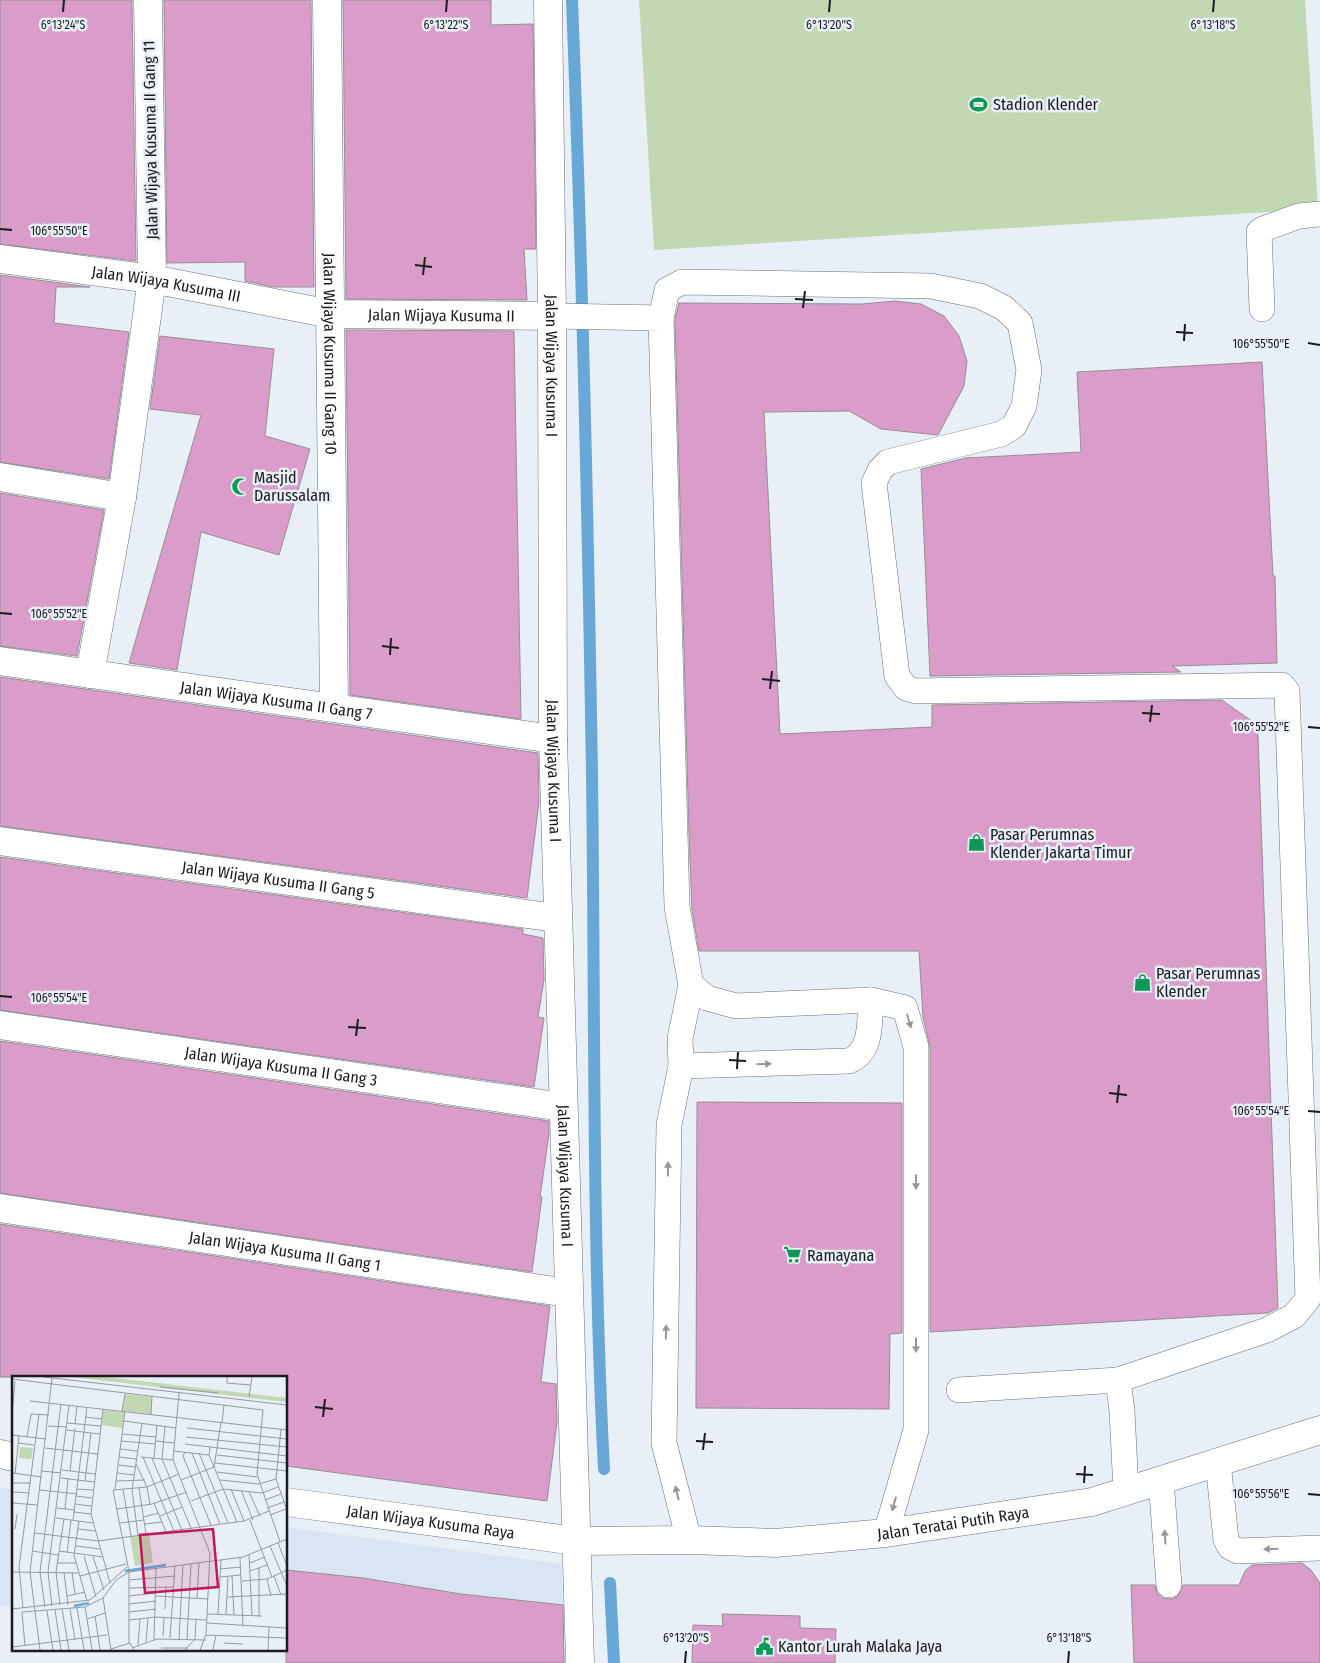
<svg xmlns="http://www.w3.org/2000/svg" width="1320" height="1663" font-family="'Fira Sans Condensed',sans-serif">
<rect width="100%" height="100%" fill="#e8eff6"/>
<g fill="#d9e5f2">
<polygon points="0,1488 14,1490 14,1607 0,1605"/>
<polygon points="286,1527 562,1564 563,1663 423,1663 286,1644"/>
</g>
<polygon fill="#c1d8b2" points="639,0 1305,0 1318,209 654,250"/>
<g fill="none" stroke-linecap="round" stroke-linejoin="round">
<g stroke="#68a8d6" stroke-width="12">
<path d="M572 0C582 258 588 517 592 775 595 1006 592 1238 604 1469"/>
<polyline points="610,1583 614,1663"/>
</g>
</g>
<g fill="#da9cc9" stroke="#968e94">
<polygon points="0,0 132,0 136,261 0,244"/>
<polygon points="164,0 311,0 314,287 273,287 245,281 245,262 167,263"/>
<polygon points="343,0 491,0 491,25 533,24 536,249 524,249 527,300 346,299"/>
<polygon points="0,275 90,287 56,287 54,323 129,332 109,479 0,462"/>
<polygon points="895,301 921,304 944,316 959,336 967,361 964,386 938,435 881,429 849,411 764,412 780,734 932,727 932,705 1222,700 1253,722 1258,735 1278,1308 1268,1313 930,1332 930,1047 923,1017 919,951 699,951 692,910 689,833 675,319 679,303 862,304"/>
<polygon points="346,330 514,331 521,719 350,695"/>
<polygon points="160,336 274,349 265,436 310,449 279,555 201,532 177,670 129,663 201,415 150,409"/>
<polygon points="1262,362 1273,576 1275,576 1277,663 1172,666 1181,672 930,676 921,469 966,458 1081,452 1077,372"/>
<polygon points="0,493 104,510 77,656 0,646"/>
<polygon points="0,677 538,753 539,802 527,898 0,826"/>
<polygon points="0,857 523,929 523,934 543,938 544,980 538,1017 544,1018 534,1087 0,1010"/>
<polygon points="0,1041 549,1121 549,1134 540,1197 542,1197 532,1272 0,1193"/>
<polygon points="697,1102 902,1103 902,1333 890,1334 889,1409 696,1408"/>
<polygon points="0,1224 550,1306 541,1382 556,1384 557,1422 547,1501 286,1466 286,1377 0,1377"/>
<polygon points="1302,1563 1311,1570 1320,1583 1320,1663 1134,1663 1131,1585 1155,1585 1157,1593 1163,1598 1171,1599 1177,1597 1183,1585 1239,1585 1245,1571 1252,1565"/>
<polygon points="286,1570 363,1578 461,1594 563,1605 564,1663 286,1663"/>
<polygon points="722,1614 800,1616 800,1628 836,1629 835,1663 692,1663 693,1625 723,1626"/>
</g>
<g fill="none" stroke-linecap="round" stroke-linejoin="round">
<defs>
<g id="service">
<polyline points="1262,309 1259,232 1263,229 1299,216 1320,214"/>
<polyline points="552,316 661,318 677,907 691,985 707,998 736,1006 871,1000 905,1008 916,1047 916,1430 886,1533"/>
<polyline points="661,318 667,290 682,282 931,286 980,296 1004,308 1020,323 1029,370 1024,406 1014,426 1001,434 888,462 880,470 874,483 897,676 906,688 916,691 1282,685 1287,691 1308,1299 1294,1316 1267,1330 1118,1380 1122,1411 1126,1491"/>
<path d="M681 1066 849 1061C873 1051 869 1022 871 1000"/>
<polyline points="959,1390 1118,1380"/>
<polyline points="1218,1462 1226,1540 1230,1547 1238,1551 1320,1548"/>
<polyline points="1161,1480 1169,1585"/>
<polyline points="689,1540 664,1443 669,1125 681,1066 680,1039 691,985"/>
</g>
<g id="minor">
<path id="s1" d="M327 0 334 708"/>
<path id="s2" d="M548 0 552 316 553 739 580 1663"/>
<path id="s3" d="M0 259 152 279 331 314 552 316"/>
<polyline points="0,477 122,497"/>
<path id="s4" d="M0 661 553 739"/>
<polyline points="90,674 122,497 152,279 148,0"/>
<path id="s5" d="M0 841 556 918"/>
<path id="s6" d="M0 1025 563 1107"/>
<path id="s7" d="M0 1208 568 1293"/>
</g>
<g id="tertiary">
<polyline points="0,1454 14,1457"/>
<path id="s8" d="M286 1502 576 1541 689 1540 776 1543 886 1533 1092 1502 1320 1430"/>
</g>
</defs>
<use href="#service" stroke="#6b7077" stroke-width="26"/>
<use href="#minor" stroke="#6b7077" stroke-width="29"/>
<use href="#tertiary" stroke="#6b7077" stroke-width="29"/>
<use href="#service" stroke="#fff" stroke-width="25"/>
<use href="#minor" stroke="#fff" stroke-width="28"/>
<use href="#tertiary" stroke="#fff" stroke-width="28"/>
</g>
<defs><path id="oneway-solid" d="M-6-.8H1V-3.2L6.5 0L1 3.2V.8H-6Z" transform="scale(1.25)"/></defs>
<g fill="#98989a">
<use href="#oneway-solid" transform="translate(909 1021) rotate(74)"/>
<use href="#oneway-solid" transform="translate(764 1064) rotate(-2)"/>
<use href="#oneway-solid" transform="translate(668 1169) rotate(-89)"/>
<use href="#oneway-solid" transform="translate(916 1182) rotate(90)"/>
<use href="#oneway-solid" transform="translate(666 1332) rotate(-89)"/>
<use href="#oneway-solid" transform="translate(916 1345) rotate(90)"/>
<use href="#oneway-solid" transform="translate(677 1493) rotate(-104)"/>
<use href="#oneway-solid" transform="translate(894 1504) rotate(106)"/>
<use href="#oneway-solid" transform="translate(1165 1537) rotate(-94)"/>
<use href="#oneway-solid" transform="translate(1271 1549) rotate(178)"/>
</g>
<path fill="none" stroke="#191b1e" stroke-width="2" d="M63 12 64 0M446 12 447 0M829 12 830 0M1213 12 1214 0M0 229 12 230M415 265 432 267M423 275 425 257M795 299 813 300M803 308 805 291M1176 332 1193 333M1184 341 1185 324M1308 343 1320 345M0 613 12 614M382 646 399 648M390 655 391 638M762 679 780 681M770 689 772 671M1142 713 1160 714M1150 722 1152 705M1308 727 1320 728M0 996 12 997M348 1027 366 1028M356 1036 358 1019M729 1060 746 1061M737 1069 738 1052M1109 1093 1127 1095M1117 1103 1119 1085M1308 1111 1320 1112M315 1407 333 1409M323 1417 325 1399M696 1441 713 1442M703 1450 705 1433M1076 1474 1093 1475M1084 1483 1085 1466M1308 1494 1320 1495M685 1663 686 1651M1068 1663 1069 1651"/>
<defs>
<symbol id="stadium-bare" viewBox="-9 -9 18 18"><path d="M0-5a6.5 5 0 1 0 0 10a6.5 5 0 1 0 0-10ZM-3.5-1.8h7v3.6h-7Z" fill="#0e9858" stroke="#e8eff6" stroke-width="2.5" paint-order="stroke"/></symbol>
<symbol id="mosque-bare" viewBox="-9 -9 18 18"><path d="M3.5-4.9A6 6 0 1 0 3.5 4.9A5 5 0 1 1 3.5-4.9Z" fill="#0e9858" stroke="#e8eff6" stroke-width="2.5" paint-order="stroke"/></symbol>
<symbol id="shop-bare" viewBox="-9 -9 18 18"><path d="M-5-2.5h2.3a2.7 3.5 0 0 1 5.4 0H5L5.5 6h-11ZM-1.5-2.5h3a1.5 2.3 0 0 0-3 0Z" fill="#0e9858" stroke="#e8eff6" stroke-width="2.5" paint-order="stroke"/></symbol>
<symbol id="supermarket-bare" viewBox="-9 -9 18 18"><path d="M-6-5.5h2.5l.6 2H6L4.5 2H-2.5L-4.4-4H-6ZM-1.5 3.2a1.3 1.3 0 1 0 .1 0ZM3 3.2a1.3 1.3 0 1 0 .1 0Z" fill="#0e9858" stroke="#e8eff6" stroke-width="2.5" paint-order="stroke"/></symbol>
<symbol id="civic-bare" viewBox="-9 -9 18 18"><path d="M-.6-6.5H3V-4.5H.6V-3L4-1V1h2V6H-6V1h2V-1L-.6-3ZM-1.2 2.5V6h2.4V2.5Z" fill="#0e9858" stroke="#e8eff6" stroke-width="2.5" paint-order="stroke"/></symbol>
</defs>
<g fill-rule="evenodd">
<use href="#stadium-bare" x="966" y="92" width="25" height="25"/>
<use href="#mosque-bare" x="228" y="474" width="25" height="25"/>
<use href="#shop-bare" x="964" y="830" width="25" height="25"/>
<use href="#shop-bare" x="1130" y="970" width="25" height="25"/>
<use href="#supermarket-bare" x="780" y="1242" width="25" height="25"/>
<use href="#civic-bare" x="752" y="1634" width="25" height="25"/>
</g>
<g text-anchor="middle" stroke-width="5" stroke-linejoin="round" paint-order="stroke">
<g font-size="16" fill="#191b1e" stroke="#e8eff6" text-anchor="start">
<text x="993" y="110">Stadion Klender</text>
<text x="254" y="483">Masjid<tspan x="254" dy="18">Darussalam</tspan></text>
<text x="990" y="840">Pasar Perumnas<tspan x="990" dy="18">Klender Jakarta Timur</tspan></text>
<text x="1156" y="979">Pasar Perumnas<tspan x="1156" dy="18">Klender</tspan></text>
<text x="807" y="1261">Ramayana</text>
<text x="778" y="1652">Kantor Lurah Malaka Jaya</text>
</g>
<g font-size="16" fill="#191b1e" stroke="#e8eff6">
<text transform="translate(150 140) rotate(-91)" y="6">Jalan Wijaya Kusuma II Gang 11</text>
<text dy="6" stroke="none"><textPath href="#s3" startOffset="168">Jalan Wijaya Kusuma III</textPath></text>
<text dy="6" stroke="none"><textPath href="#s3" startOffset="446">Jalan Wijaya Kusuma II</textPath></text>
<text dy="6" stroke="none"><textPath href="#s1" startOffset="354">Jalan Wijaya Kusuma II Gang 10</textPath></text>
<text dy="6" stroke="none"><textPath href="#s2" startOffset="366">Jalan Wijaya Kusuma I</textPath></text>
<text dy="6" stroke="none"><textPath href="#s4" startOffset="279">Jalan Wijaya Kusuma II Gang 7</textPath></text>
<text dy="6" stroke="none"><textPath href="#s2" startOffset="771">Jalan Wijaya Kusuma I</textPath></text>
<text dy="6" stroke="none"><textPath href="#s5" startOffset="281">Jalan Wijaya Kusuma II Gang 5</textPath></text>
<text dy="6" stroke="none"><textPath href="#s6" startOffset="284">Jalan Wijaya Kusuma II Gang 3</textPath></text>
<text dy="6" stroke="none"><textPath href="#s2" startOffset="1176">Jalan Wijaya Kusuma I</textPath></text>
<text dy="6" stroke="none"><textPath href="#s7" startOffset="288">Jalan Wijaya Kusuma II Gang 1</textPath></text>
<text dy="6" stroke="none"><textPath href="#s8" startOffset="146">Jalan Wijaya Kusuma Raya</textPath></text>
<text dy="6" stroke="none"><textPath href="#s8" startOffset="671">Jalan Teratai Putih Raya</textPath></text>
</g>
</g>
<g transform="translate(12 1376)">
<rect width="275" height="275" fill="#e8eff6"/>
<path d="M61 1H94L275 22V26ZM113 18 140 21 139 38 110 35ZM91 34 113 36 110 52 90 49ZM8 71 21 72 19 83 7 82ZM137 158 141 187 123 190 118 161Z" fill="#c1d8b2"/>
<path fill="none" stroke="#68a8d6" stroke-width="2.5" d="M113 195 154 189M62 230 77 227"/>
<path fill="none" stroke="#959aa0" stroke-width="1" d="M32 1 275 29M215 1V7L238 9M0 3 251 34 245 98 268 166M148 11 206 17M167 17 161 84 198 177 194 259 188 274M237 21 240 1M18 25 275 54M91 33 79 138 98 207M110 35 113 18M139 38 140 21M0 39 3 5M73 41 90 43M112 45 164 52M210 46 212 29M55 47 89 50M63 48 65 30M36 50 55 51M153 50 150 83 179 152M175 52 275 63M269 53 264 103 275 134M54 54 88 58M110 58 144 61M0 59 34 63M15 61 19 38 37 39M174 61 275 71M109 65 144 68M144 65 162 67M6 67 22 69M173 68 275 80M198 71 197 79 225 146M33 72 86 78M108 73 125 75M161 75 197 79M173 76 171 80 199 149M180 77 208 148M187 77 216 147M205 79 275 87M107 81 124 83M129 81 161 84M131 81 162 155M140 82 170 154M142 82 145 49M203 87 275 95M124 88 135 111 138 129M106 89 123 91M50 94 83 98M30 95 49 97M58 95 63 52M205 96 245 101M0 97 30 101M105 97 122 99M3 98 7 60M49 102 82 106M169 104 202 91 209 46M208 104 247 108 264 103M73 105 79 57M104 105 133 104M0 107H19M127 112 134 158M65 113 81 114M103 113 113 35M111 113 119 160M219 113 232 145M28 114 65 118M229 114 241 144M0 116 18 117M237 116 248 140M64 120 80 122M253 124 269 118M179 125 211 113 250 117 266 111M0 127 26 129M142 127 154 156M63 128 79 130M45 132 63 134M255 132 272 126M53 133 56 103M105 133 140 128 175 116M62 136 79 138M258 139 274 133M148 140 170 131M131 141 147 137M44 142 81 147M61 144 75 31M238 144 260 201M67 145 62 179 75 225M108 147 132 144M133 148 150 146M3 153 5 138M66 153 83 155M23 157 86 165 232 145 257 135M126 159 120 114 130 47M266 167 275 190M64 170 89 173M258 170 275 210M20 175 47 179M47 175 91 181M55 177 59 144M237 179 240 239M72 180 84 221M81 181 92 214M228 182 231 250M45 187H65M238 187 253 181M247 192V240M208 193 229 191M238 195 255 189M0 196 67 197M52 196 56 229M60 196 63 218M68 200 114 188M220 200 222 239M262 200 269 219M208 201 229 199M255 203 259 220M117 204 163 200M230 205 255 203 275 194M117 212 162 211M55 220 73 216M117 220 144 217M144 220 196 223M215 221 275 218M91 222 99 274M185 223 187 187M117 228 144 225M48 229 44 196 52 143M40 230 36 196 57 29M33 231 28 196 49 28M73 231 80 274M11 232 7 191 27 38M65 232 72 274M0 233 78 224 115 191M50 233 57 274M58 233 63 264M153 233 154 210M43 234 49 274M35 235 41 274M117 236 144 233M195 238 250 240M206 238 209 184M214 238 216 201M83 240 88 274M75 243 93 237M117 244 144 241 194 244M195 247 275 252M194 259 275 262M151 260 152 242M158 262 163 190M167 263 171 189M175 263 179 188M142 264 144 192M134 266 136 242M212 267 231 268M126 269 128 243M13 270 10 236 73 231 91 222 104 204 117 196 231 181 275 163M0 271 95 259M120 272 145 263 194 264M149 272H176M99 273 118 267M28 274 18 196 40 2M122 274 117 266V196L101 114 135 111 167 98M173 274 183 263 184 244M201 274 204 259M256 274 257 251"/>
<path fill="#c2185b" fill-opacity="0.15" stroke="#c2185b" stroke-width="2.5" d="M201 153 206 211 133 217 128 159Z"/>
<rect width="275" height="275" fill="none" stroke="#191b1e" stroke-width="2.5"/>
</g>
<g font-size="12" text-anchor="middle" fill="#191b1e" stroke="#e8eff6" stroke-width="5" stroke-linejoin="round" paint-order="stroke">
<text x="63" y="29">6°13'24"S</text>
<text x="446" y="29">6°13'22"S</text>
<text x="829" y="29">6°13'20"S</text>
<text x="1213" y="29">6°13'18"S</text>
<text x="59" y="235">106°55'50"E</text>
<text x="1261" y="348">106°55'50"E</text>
<text x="59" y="618">106°55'52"E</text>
<text x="1261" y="731">106°55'52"E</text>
<text x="59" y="1002">106°55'54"E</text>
<text x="1261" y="1115">106°55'54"E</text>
<text x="1261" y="1498">106°55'56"E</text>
<text x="686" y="1642">6°13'20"S</text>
<text x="1069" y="1642">6°13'18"S</text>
</g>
</svg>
